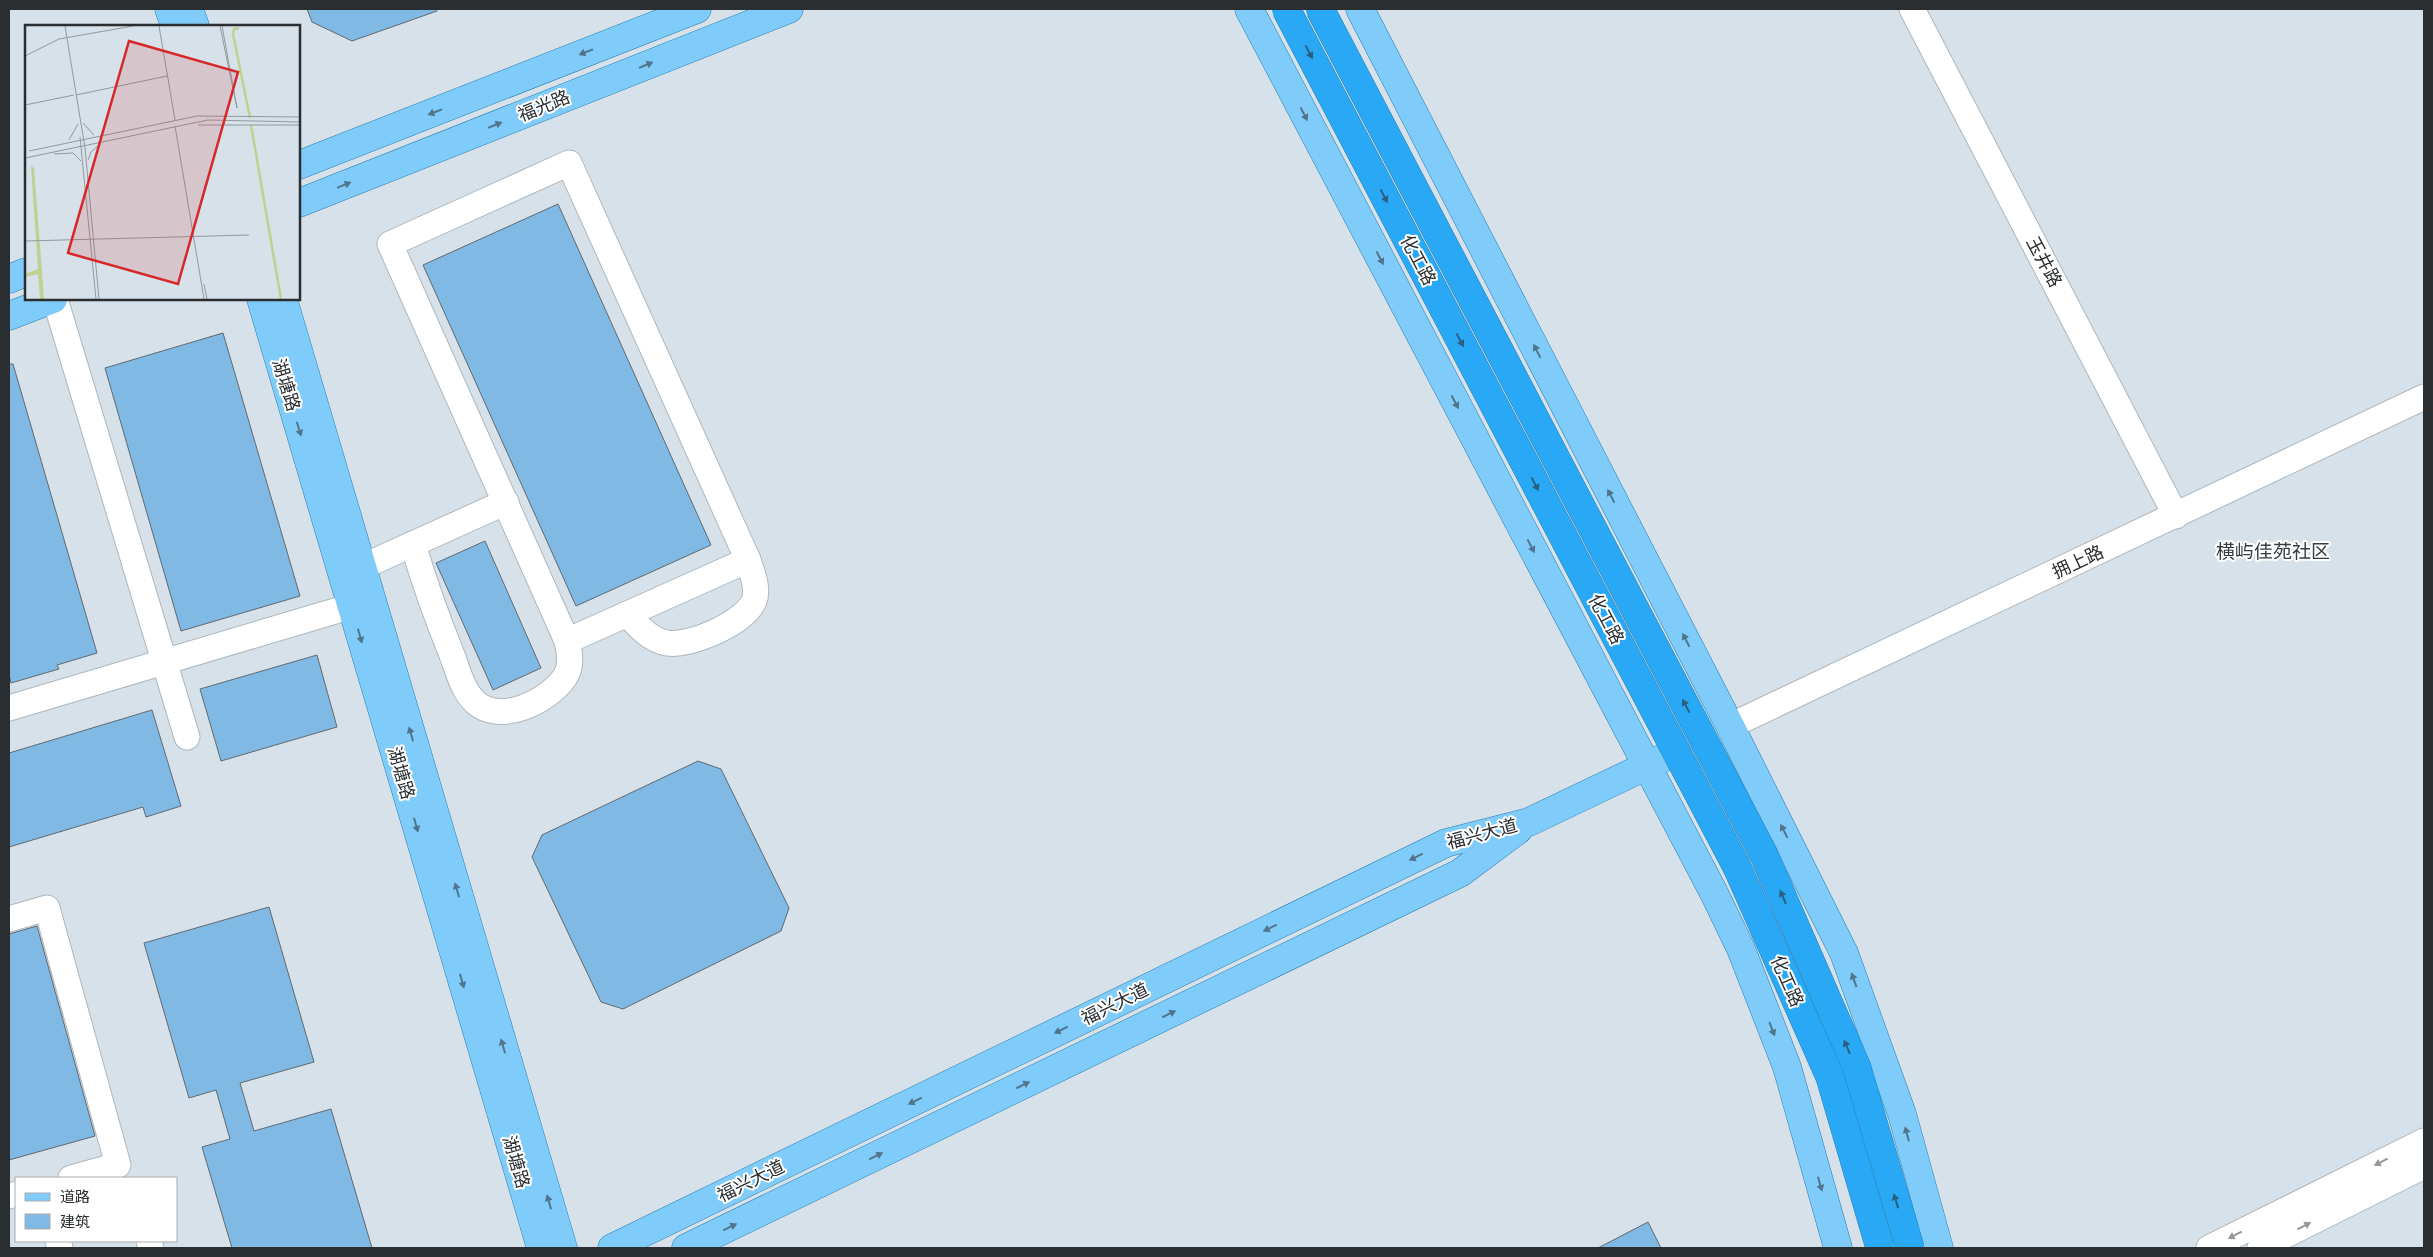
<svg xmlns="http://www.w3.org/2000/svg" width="2433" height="1257" font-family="Signika,'Noto Sans SC',sans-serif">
<rect width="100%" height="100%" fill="#d7e1e9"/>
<g fill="#80b9e3" stroke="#606970">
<polygon points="307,9 436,9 437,11 352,41 312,22"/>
<polygon points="558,204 711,545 576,606 423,265"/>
<polygon points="223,333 300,596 181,631 105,368"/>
<polygon points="9,364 13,364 97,653 57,665 59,669 11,683 9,674"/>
<polygon points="485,541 541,668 493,690 436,563"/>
<polygon points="317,655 337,727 221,761 200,689"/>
<polygon points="152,710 181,806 146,817 143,807 9,847 9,753"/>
<polygon points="698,761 721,769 789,908 781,931 623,1009 601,1002 532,857 542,835"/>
<polygon points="269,907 314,1062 240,1083 254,1131 331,1109 372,1248 232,1248 202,1147 230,1139 216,1090 189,1098 144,943"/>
<polygon points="37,926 95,1136 9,1160 9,934"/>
<polygon points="1648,1222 1661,1248 1598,1248"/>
</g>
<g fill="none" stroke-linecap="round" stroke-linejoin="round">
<defs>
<g id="minor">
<polyline points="1912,9 2176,516"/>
<polygon points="569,163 748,560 567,641 390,244"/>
<polyline points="55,299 187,737"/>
<path d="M413 544C424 582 437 618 452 655 458 671 463 691 475 702 500 725 548 702 565 677 572 666 570 653 567 641"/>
<polyline points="362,567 506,502"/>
<path d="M627 614C638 626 650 640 667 643 690 647 744 623 754 601 759 589 752 572 748 560"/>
<polyline points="9,708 352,606"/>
<polyline points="1730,726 2424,397"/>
<polyline points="9,919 47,908 118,1165 71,1178"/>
<polyline points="9,1196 16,1194"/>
<polyline points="58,1241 60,1248"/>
<polyline points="149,1241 151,1248"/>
<polyline points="2209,1248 2424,1141"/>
<polyline points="2260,1248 2424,1166"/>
</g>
<g id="major">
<polyline points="169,9 175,26"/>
<polyline points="189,9 195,26"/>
<polyline points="1249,9 1714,893 1741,949 1787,1067 1838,1248"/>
<polyline points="1360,9 1730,726 1844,953 1902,1114 1939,1248"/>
<polyline points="299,165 697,9"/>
<polyline points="299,203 789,9"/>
<polyline points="9,279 26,272"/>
<polyline points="261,299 541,1248"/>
<polyline points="283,299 563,1248"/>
<polyline points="9,316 53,299"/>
<polyline points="612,1248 1446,843 1529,822 1663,758"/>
<polyline points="686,1248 1460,873 1518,830"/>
</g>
</defs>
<use href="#minor" stroke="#adb7bf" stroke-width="27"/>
<use href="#major" stroke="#297eb0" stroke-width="29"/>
<use href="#minor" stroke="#fff" stroke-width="25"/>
<use href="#major" stroke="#7fcbf9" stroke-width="28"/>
<defs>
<g id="highway-bridge">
<polyline points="1286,9 1737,867 1830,1077 1880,1248"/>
<polyline points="1320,9 1764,855 1857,1068 1910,1248"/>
</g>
</defs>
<use href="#highway-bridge" stroke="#297eb0" stroke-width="29" stroke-linecap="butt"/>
<use href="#highway-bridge" stroke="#29a9f5" stroke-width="28"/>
</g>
<defs><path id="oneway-solid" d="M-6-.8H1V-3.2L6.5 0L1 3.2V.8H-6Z" transform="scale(1.25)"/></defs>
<g fill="#50758b">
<use href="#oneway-solid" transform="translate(586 52) rotate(159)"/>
<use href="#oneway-solid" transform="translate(646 65) rotate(-22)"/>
<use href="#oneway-solid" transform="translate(435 112) rotate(159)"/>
<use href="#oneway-solid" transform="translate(1304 114) rotate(62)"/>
<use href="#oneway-solid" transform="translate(495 125) rotate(-22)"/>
<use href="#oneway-solid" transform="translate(344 185) rotate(-22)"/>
<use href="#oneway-solid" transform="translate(1380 258) rotate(62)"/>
<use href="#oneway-solid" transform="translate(1537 351) rotate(-117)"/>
<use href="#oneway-solid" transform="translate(1455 402) rotate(62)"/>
<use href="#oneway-solid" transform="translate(299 429) rotate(73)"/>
<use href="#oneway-solid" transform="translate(1611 496) rotate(-117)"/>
<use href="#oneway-solid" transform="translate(1531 546) rotate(62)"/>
<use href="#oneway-solid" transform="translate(360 636) rotate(74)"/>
<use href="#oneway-solid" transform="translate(1686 640) rotate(-117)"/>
<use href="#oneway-solid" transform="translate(411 734) rotate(-106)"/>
<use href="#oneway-solid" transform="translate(416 825) rotate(74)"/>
<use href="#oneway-solid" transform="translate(1784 831) rotate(-117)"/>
<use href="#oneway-solid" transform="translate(1416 857) rotate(154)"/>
<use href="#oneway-solid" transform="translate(457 890) rotate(-106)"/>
<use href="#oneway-solid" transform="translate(1270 928) rotate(154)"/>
<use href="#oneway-solid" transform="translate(1854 980) rotate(-110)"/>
<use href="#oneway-solid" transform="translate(462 981) rotate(74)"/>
<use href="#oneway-solid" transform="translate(1169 1014) rotate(-26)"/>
<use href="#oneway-solid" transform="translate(1772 1029) rotate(69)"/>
<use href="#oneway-solid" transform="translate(1061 1030) rotate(154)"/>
<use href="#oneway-solid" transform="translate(503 1046) rotate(-106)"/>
<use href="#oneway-solid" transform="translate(1023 1085) rotate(-26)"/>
<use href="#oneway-solid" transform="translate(915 1101) rotate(154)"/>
<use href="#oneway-solid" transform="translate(1907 1134) rotate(-105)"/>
<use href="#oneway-solid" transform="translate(876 1156) rotate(-26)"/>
<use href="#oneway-solid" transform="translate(1820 1184) rotate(74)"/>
<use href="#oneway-solid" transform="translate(549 1202) rotate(-106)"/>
<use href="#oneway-solid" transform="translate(730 1227) rotate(-26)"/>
</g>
<g fill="#2a5f7f">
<use href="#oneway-solid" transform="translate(1309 52) rotate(62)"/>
<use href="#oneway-solid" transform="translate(1384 196) rotate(62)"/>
<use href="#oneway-solid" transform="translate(1460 340) rotate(62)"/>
<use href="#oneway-solid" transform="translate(1535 484) rotate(62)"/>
<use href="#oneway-solid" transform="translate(1686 706) rotate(-118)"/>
<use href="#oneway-solid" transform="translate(1783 897) rotate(-113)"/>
<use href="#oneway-solid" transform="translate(1847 1047) rotate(-113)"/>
<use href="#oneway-solid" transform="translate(1896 1201) rotate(-107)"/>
</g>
<g fill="#949698">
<use href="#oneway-solid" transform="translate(2381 1162) rotate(153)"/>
<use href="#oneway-solid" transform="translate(2304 1226) rotate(-27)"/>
<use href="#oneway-solid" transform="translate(2235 1235) rotate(153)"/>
</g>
<g text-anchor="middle" stroke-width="4" stroke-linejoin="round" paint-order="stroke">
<g font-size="18" fill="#2a2e31" stroke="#fff">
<text transform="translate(544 106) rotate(-22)" y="6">福光路</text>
<text transform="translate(1418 260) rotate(62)" y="6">化工路</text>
<text transform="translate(2044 262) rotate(62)" y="6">玉井路</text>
<text transform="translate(286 385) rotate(73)" y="6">湖塘路</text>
<text transform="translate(2078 562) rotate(-25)" y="6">拥上路</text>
<text transform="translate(1606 619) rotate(62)" y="6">化工路</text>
<text transform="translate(401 773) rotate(74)" y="6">湖塘路</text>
<text transform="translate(1482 834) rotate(-15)" y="6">福兴大道</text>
<text transform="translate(1787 981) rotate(66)" y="6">化工路</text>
<text transform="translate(1115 1004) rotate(-26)" y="6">福兴大道</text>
<text transform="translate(516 1162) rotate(74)" y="6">湖塘路</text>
<text transform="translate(751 1181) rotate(-26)" y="6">福兴大道</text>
</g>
<g font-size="19" fill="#353d44" stroke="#fff">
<text x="2273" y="558">横屿佳苑社区</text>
</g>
</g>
<g transform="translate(25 25)">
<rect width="275" height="275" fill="#d7e1e9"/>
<path d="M6 141 9 143 19 274H15L13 249 0 252V249L13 244Z" fill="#c1d091"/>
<path fill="none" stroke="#c1d091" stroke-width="2.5" d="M214 3 209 4 208 9 225 93M226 100 256 274"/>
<path fill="none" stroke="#92999f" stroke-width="1" d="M40 1 60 123 74 274M134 1 150 95M195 1 212 83 197 1M0 31 34 14 108 1M51 70 142 51M0 80 49 70M58 98 69 110M173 100H275M150 101 179 274M55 112 71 274M44 115 53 99M4 126 172 91 275 92M29 129 48 128 56 136M0 133 183 95 275 97M63 135 66 127 75 119M0 216 224 210M179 259 182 274"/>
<path fill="#d62828" fill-opacity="0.15" stroke="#d62828" stroke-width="2.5" d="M104 16 213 47 153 259 43 228Z"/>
<rect width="275" height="275" fill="none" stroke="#2a2e31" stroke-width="2.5"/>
</g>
<rect width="2433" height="1257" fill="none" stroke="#2a2e31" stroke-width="20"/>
<rect x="15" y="1177" width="162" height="65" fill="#ffffff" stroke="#aaabad"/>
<rect x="25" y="1193" width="25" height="8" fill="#7fcbf9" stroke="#aaabad"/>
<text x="60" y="1202" font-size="15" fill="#2a2e31">道路</text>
<rect x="25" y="1214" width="25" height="15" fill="#80b9e3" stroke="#aaabad"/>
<text x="60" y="1227" font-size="15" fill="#2a2e31">建筑</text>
</svg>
